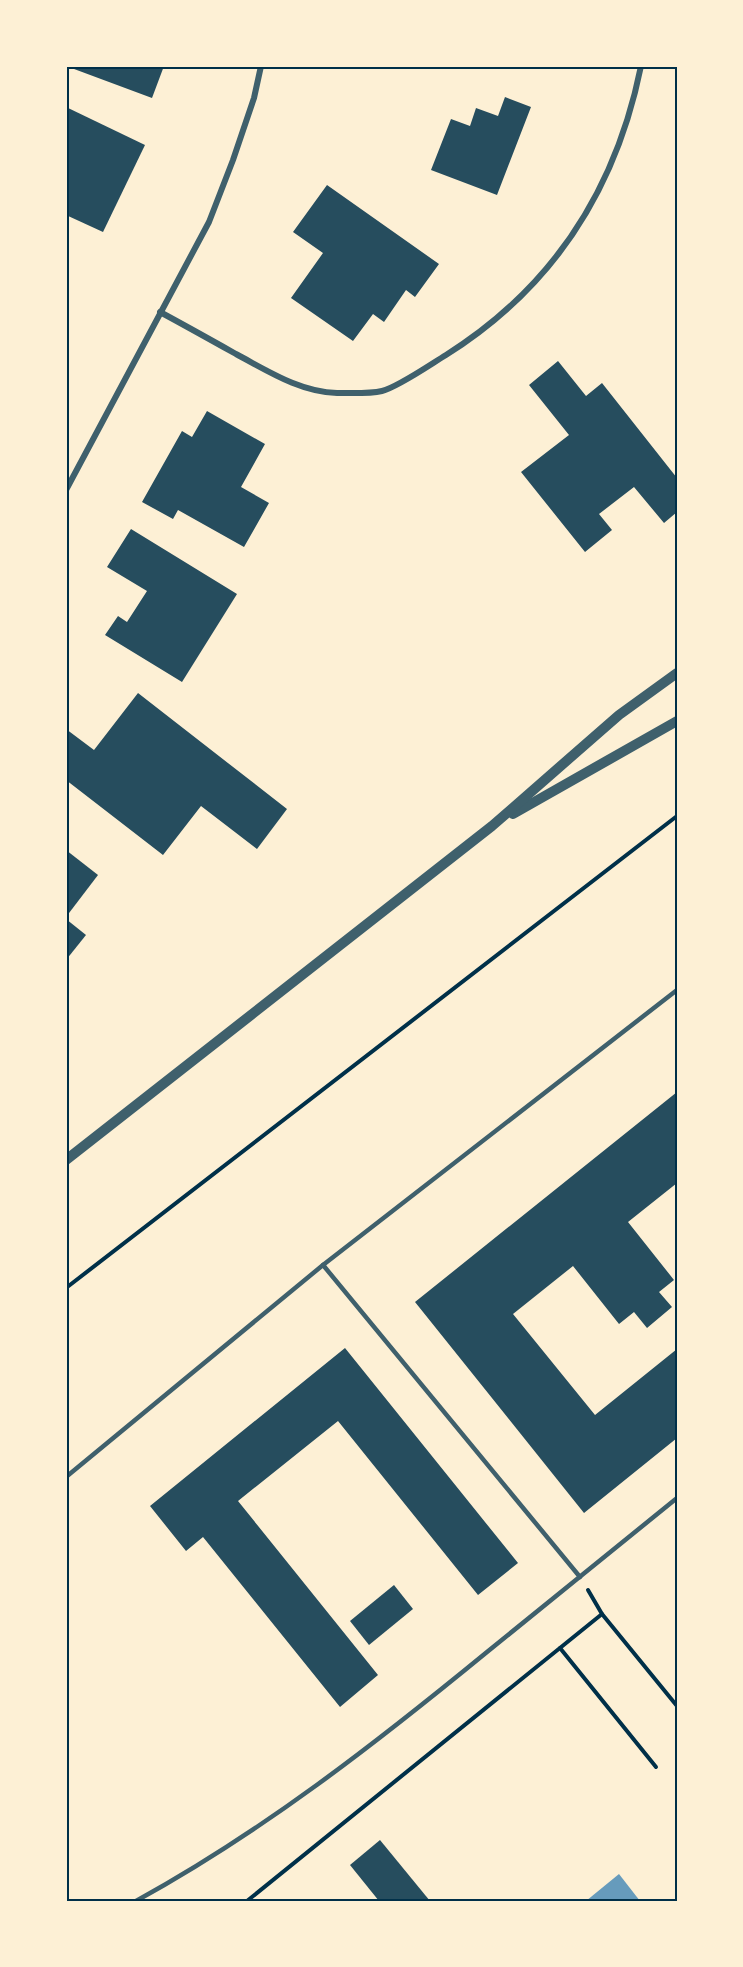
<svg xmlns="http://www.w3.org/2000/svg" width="743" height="1967" font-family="'DejaVu Sans',sans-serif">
<rect width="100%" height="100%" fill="#fdf0d5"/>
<polygon fill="#669bbc" points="619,1874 640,1901 586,1901"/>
<g fill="#264d5e">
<polygon points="66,66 164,66 152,98"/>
<polygon points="505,97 531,107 497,195 431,170 451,119 470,126 476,108 498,116"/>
<polygon points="66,107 145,145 103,232 66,215"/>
<polygon points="327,185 439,264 415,297 406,290 384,322 373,314 353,341 291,298 323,253 293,232"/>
<polygon points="558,361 586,396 602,383 677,478 677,512 664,523 634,487 599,514 612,530 585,552 521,472 569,435 529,385"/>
<polygon points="207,411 265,444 241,487 269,503 244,547 178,510 173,519 142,502 182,431 192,437"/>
<polygon points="131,529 237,594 182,682 105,635 118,616 127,622 147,591 107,567"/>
<polygon points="138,693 287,809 257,849 201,806 163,855 66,780 66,729 94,750"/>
<polygon points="66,850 98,875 66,917"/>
<polygon points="66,919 86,935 66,960"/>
<polygon points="677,1092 677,1183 628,1222 674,1280 659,1292 672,1307 647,1328 634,1312 619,1324 573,1266 513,1314 595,1415 677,1349 677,1438 584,1513 415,1302"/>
<polygon points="345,1348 518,1563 478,1595 338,1421 238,1501 378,1675 340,1707 203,1537 186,1551 150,1506"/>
<polygon points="394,1585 413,1609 369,1645 350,1621"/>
<polygon points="380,1840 430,1901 379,1901 350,1865"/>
</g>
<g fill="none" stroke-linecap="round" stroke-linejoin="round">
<g stroke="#003049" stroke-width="4">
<polyline points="66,1288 677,816"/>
<polyline points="588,1590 602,1614 677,1706"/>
<polyline points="560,1648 656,1767"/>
<polyline points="247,1901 602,1614"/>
</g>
<g stroke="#3f606c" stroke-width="4.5">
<polyline points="323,1265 580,1577"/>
<polyline points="66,1477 323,1265 677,990"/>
<path d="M136 1901C262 1832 376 1743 487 1652 550 1601 614 1549 677 1498"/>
</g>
<g stroke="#3f606c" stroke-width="6">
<path d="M160 312C186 326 211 340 236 354 268 371 300 392 337 393 351 393 369 394 382 391 398 387 431 364 446 355 554 287 616 190 641 66"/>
<polyline points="66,490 209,222 233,160 254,98 261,66"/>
</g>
<g stroke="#3f606c" stroke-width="10">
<polyline points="513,814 677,721"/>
<polyline points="66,1160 492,826 619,715 677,673"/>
</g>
</g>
<rect width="743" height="1967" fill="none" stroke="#fdf0d5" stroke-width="135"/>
<rect x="68" y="68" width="608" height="1832" fill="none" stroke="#003049" stroke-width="2"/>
</svg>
